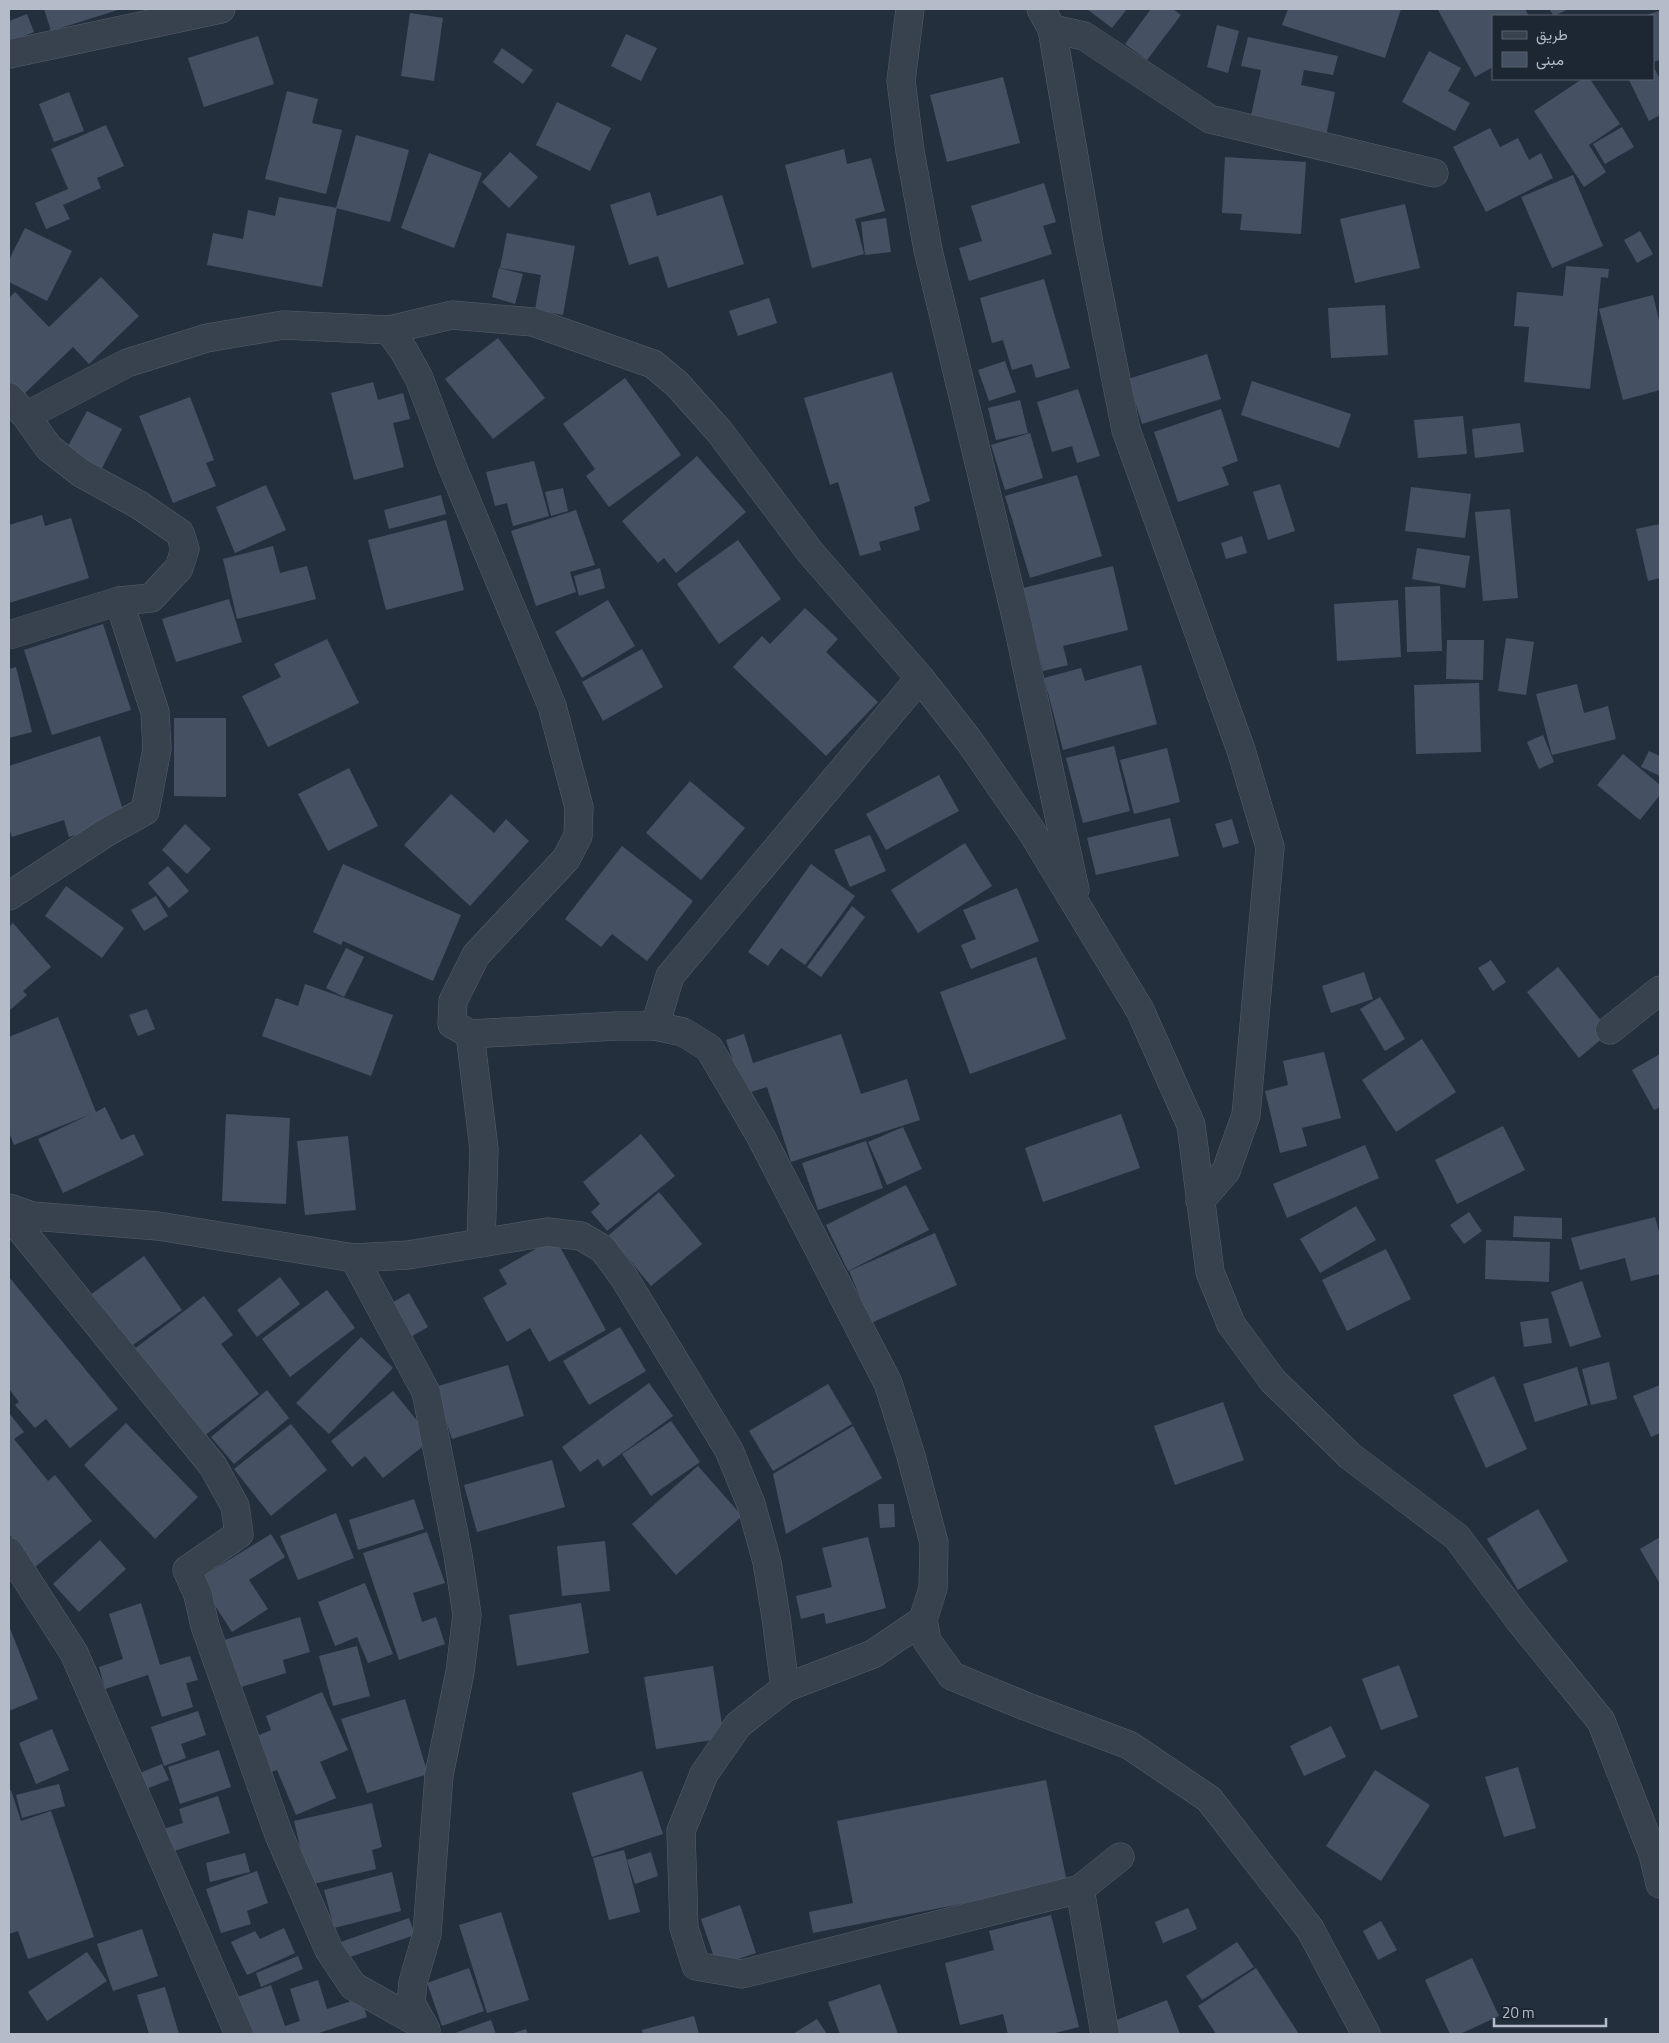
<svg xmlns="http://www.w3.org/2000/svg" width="1669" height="2043" font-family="'Titillium Web',Vazirmatn,sans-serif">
<rect width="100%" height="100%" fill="#242f3e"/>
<g fill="#455162">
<polygon points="44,9 121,9 51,31"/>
<polygon points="1087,9 1127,9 1112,28"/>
<polygon points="1151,9 1173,9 1181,15 1147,60 1125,44"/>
<polygon points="1288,9 1401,9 1385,58 1282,25"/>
<polygon points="1441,9 1525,9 1529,16 1493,16 1493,67 1475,77 1438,10"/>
<polygon points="1549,9 1569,9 1554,16"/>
<polygon points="1659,11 1660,60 1653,62 1653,16 1643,16"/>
<polygon points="410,13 443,18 434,81 401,76"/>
<polygon points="27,14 34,32 9,42 9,21"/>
<polygon points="1217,25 1239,31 1228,73 1207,67"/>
<polygon points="626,34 657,48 641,81 611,66"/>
<polygon points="258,36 274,84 204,107 188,58"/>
<polygon points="1248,37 1338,56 1333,75 1304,70 1301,85 1335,92 1326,136 1250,120 1261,70 1241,66"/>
<polygon points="502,48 533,70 523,84 493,62"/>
<polygon points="1429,51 1461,68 1448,91 1470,103 1455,131 1402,102"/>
<polygon points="1653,68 1654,68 1660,79 1660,115 1649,121 1629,80 1653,79"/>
<polygon points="1003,77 1020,143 947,162 930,95"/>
<polygon points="1582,79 1590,79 1620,124 1589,145 1606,172 1584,187 1534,111"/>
<polygon points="287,91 318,99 312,123 342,130 326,194 265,179"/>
<polygon points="69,92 84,131 54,142 39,104"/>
<polygon points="557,102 611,128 590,171 536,145"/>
<polygon points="106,125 124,166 97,178 101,188 63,205 70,219 46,229 35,203 68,189 51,149"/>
<polygon points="1622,127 1634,147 1605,164 1593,144"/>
<polygon points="1490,128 1500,147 1518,138 1529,160 1541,153 1553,178 1486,212 1453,147"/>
<polygon points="356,135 409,150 390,222 336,208"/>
<polygon points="844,149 847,164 871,158 885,211 855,219 864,254 812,268 785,165"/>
<polygon points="510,152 538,177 509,208 482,182"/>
<polygon points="429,153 482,173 454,248 401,228"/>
<polygon points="1225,157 1306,162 1301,234 1240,230 1242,214 1222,213"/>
<polygon points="1573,175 1603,246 1552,268 1521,197"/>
<polygon points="1044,183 1056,222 1043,226 1052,254 969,281 959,248 982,241 971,206"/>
<polygon points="650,192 657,216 722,195 744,264 668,288 658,256 629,265 610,205"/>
<polygon points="279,197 337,208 322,287 207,265 213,233 243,239 248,210 275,216"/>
<polygon points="1405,204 1420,268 1355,283 1340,219"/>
<polygon points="886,218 891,252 865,255 861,222"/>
<polygon points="25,228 72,251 47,301 9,282 9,260"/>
<polygon points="1640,231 1653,254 1637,263 1624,240"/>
<polygon points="507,233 575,246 563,315 535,310 541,275 500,268"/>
<polygon points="1566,266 1609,269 1608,278 1601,277 1590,389 1524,382 1529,327 1514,326 1517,292 1563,296"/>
<polygon points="499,268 523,274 515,304 492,297"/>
<polygon points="101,277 139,316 89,364 73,347 20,398 9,385 9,298 15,292 49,327"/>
<polygon points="1044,279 1070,368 1036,378 1032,364 1012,370 1003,340 992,343 980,298"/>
<polygon points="1653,295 1660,324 1660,390 1623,400 1599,309"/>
<polygon points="769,298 777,323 738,336 729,311"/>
<polygon points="1385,305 1388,355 1331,358 1328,308"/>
<polygon points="498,338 545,398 493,439 445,379"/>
<polygon points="1207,354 1221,399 1142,424 1128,379"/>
<polygon points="1005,361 1016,392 989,401 978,370"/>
<polygon points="892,372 930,501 914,507 920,530 879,542 881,550 860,556 838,482 830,485 804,398"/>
<polygon points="625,378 681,455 609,507 586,476 595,469 563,424"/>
<polygon points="1252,381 1351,414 1339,448 1241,415"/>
<polygon points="373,382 378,400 403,393 410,419 393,423 404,467 354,480 331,393"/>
<polygon points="1078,389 1100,456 1077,463 1072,446 1052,452 1037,402"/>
<polygon points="190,397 214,460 206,463 216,486 173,503 139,416"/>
<polygon points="1020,400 1028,433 996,440 988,408"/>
<polygon points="1221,409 1238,461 1222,467 1229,485 1178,502 1154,432"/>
<polygon points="87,411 122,429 102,468 66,450"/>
<polygon points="1463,416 1467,454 1418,458 1414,420"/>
<polygon points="1520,423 1524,452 1475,458 1472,429"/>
<polygon points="1030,433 1043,478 1005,490 991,445"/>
<polygon points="697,456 746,512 676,573 664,558 658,563 622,521"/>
<polygon points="534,461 549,516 513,526 507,503 495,506 486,472"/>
<polygon points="1077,475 1102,556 1030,578 1005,496"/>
<polygon points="1280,484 1295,531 1268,540 1253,492"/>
<polygon points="266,485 286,530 235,553 216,507"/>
<polygon points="1411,487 1471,494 1465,538 1405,531"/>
<polygon points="563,488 568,511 551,516 545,492"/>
<polygon points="441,495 446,514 389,529 384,510"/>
<polygon points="1510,509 1518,598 1483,601 1475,512"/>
<polygon points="576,510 595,565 570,572 576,592 536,606 511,531"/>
<polygon points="42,515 45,526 71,518 89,578 9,603 9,525"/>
<polygon points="446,520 464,590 386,610 368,540"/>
<polygon points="1660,524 1660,578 1648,581 1636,529"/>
<polygon points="1242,536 1247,553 1226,559 1221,543"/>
<polygon points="738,540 781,599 719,644 677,584"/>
<polygon points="273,546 280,573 307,566 316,599 237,619 223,559"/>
<polygon points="1417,548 1470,556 1465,588 1412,579"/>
<polygon points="1113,566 1128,630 1063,646 1068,665 1043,671 1023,588"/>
<polygon points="600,568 605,588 579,596 574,576"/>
<polygon points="1440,586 1442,651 1407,652 1405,587"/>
<polygon points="229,599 242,642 176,662 162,619"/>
<polygon points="608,600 635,646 582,678 555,632"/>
<polygon points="1398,600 1401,657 1337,661 1334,604"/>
<polygon points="805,608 838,639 826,652 878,702 826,756 733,667 762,636 770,644"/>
<polygon points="103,624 131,710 52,735 24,650"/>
<polygon points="1506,638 1534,642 1526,695 1498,691"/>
<polygon points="327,639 359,703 268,747 242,696 281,677 274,664"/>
<polygon points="1447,640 1484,640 1483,680 1446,679"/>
<polygon points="642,649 663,687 603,721 582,682"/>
<polygon points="1141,665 1157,724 1063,750 1044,678 1081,668 1085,681"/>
<polygon points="16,667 32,732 9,738 9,669"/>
<polygon points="1479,683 1481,752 1416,754 1414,685"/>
<polygon points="1577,684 1584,713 1608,706 1616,739 1552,755 1536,694"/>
<polygon points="174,718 226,718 226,797 174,796"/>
<polygon points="1543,735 1554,762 1539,769 1527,742"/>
<polygon points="100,736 126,820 69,837 64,820 12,837 9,828 9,766"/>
<polygon points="1114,746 1130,811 1083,823 1066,758"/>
<polygon points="1167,748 1180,802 1134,814 1120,760"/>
<polygon points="1649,751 1660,756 1660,776 1641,767"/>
<polygon points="1623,754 1660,785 1660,795 1640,820 1597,785"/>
<polygon points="349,768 378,826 328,851 298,794"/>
<polygon points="939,775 959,811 886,850 866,814"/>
<polygon points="690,781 745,828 701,880 646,833"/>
<polygon points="451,794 494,833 506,819 529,841 470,906 404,845"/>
<polygon points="1170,818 1179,856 1096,875 1087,838"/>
<polygon points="1232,819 1239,843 1223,848 1215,824"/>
<polygon points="185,824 211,849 187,874 162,850"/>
<polygon points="870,835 886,871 850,887 834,850"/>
<polygon points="965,843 992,886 918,933 891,890"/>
<polygon points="622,846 693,901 647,961 612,934 601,947 565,919"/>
<polygon points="343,864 461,915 433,981 343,941 341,945 313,932"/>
<polygon points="811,864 855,896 805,965 781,948 768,966 748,952"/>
<polygon points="168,866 189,891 169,908 148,883"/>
<polygon points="66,886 124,928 102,958 45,916"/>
<polygon points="1017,888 1039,941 971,969 961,945 976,939 963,910"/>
<polygon points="156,896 168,916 144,931 131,910"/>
<polygon points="852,906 865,917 821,977 807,967"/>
<polygon points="13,923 51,967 23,991 27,995 9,1011 9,927"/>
<polygon points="346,948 364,957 344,997 326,988"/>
<polygon points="1036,957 1066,1039 970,1074 940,992"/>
<polygon points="1491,960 1506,982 1493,991 1478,968"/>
<polygon points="1558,967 1610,1032 1579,1058 1527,992"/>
<polygon points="1364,972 1373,999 1331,1013 1322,986"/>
<polygon points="305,984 393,1015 371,1076 262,1036 276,998 298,1006"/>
<polygon points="1380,997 1405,1039 1385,1051 1360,1009"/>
<polygon points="147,1009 155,1029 138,1036 129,1015"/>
<polygon points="58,1017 96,1112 105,1107 121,1140 134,1134 144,1155 63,1193 38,1139 91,1114 14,1145 9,1132 9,1037"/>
<polygon points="744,1034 753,1063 841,1034 861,1094 907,1079 920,1120 791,1162 767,1087 744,1094 726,1040"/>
<polygon points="1422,1039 1456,1092 1396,1132 1362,1080"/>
<polygon points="1324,1052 1341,1118 1302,1128 1307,1146 1280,1153 1265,1091 1288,1085 1283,1061"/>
<polygon points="1660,1054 1660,1107 1654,1110 1632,1070"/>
<polygon points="226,1114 290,1118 286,1204 222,1201"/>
<polygon points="1121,1114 1140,1168 1043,1202 1025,1148"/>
<polygon points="1503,1126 1525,1170 1457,1204 1435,1160"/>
<polygon points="903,1127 922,1169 887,1185 868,1142"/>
<polygon points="641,1134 675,1176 607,1231 591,1212 600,1204 583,1182"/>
<polygon points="348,1136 356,1210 305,1215 297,1141"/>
<polygon points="866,1141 883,1188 818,1210 802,1163"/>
<polygon points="1365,1145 1379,1178 1287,1218 1273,1184"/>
<polygon points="906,1185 929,1230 848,1271 826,1225"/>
<polygon points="659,1192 702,1244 651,1286 609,1235"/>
<polygon points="1356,1206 1376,1240 1320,1273 1300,1239"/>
<polygon points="1469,1212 1482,1231 1464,1244 1450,1225"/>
<polygon points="1514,1216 1562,1218 1562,1239 1513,1237"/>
<polygon points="1655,1217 1660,1235 1660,1274 1631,1281 1625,1258 1580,1270 1571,1238"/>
<polygon points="935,1233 957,1285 871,1323 849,1271"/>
<polygon points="555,1238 606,1330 549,1362 530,1328 507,1342 483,1298 507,1284 499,1270"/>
<polygon points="1486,1240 1550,1242 1549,1282 1485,1279"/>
<polygon points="1386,1249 1411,1299 1347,1331 1322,1280"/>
<polygon points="144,1256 182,1310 123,1352 86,1298"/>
<polygon points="9,1277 118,1409 70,1448 46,1419 35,1428 15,1405 19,1402 9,1389"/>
<polygon points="280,1277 300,1304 257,1337 237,1310"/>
<polygon points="1582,1281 1601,1337 1570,1347 1551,1292"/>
<polygon points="327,1290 355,1328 290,1377 262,1339"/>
<polygon points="409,1293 428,1327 407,1339 388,1305"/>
<polygon points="204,1296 233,1335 221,1344 259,1394 200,1439 133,1350"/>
<polygon points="1548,1318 1552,1343 1524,1347 1520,1322"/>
<polygon points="620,1327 646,1371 589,1405 563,1361"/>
<polygon points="361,1337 393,1368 329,1434 296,1403"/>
<polygon points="1609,1362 1617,1399 1591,1405 1582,1369"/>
<polygon points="508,1365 524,1416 452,1439 435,1387"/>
<polygon points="1577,1367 1588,1405 1535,1422 1523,1384"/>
<polygon points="1494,1376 1527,1449 1486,1468 1453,1395"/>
<polygon points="649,1383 673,1416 603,1467 598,1459 580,1472 562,1447"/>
<polygon points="828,1384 852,1424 773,1471 749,1431"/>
<polygon points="1660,1385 1660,1433 1651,1437 1633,1396"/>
<polygon points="267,1390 289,1418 234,1464 211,1437"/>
<polygon points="393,1391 432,1439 383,1478 365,1456 352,1467 331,1441"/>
<polygon points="1223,1402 1244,1460 1175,1485 1154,1426"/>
<polygon points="9,1413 24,1432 14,1439 48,1481 55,1475 92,1521 35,1567 9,1534"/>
<polygon points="671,1421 700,1462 651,1496 622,1454"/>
<polygon points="126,1423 198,1497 155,1539 84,1465"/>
<polygon points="291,1424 327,1470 271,1516 234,1469"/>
<polygon points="853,1426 882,1478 786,1534 773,1474"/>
<polygon points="552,1460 565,1507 477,1532 464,1485"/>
<polygon points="698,1466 742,1516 676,1575 632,1524"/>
<polygon points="414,1499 424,1529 358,1550 349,1520"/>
<polygon points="878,1504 894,1504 895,1527 880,1528"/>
<polygon points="1538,1509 1568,1561 1518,1590 1487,1539"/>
<polygon points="336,1513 354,1558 298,1580 280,1536"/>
<polygon points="427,1532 445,1583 413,1593 422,1622 436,1617 445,1644 399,1660 363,1553"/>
<polygon points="271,1534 285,1557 249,1580 268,1609 232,1632 198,1579"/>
<polygon points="868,1537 886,1608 826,1624 824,1613 801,1619 796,1596 832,1587 822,1548"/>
<polygon points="1660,1537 1660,1584 1640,1549"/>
<polygon points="100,1540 126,1569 79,1612 53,1584"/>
<polygon points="605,1541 610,1591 562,1596 557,1546"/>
<polygon points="365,1583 393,1654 368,1663 357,1637 335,1646 318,1602"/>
<polygon points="141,1603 160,1665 190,1656 198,1680 186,1683 193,1707 162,1717 148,1675 105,1689 99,1667 123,1659 109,1614"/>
<polygon points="581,1603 589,1653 517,1666 509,1615"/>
<polygon points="300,1617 310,1652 283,1660 286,1673 238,1688 224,1640"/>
<polygon points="9,1626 38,1699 9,1711"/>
<polygon points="357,1646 370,1696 333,1706 319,1656"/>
<polygon points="1399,1665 1418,1717 1381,1730 1362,1679"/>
<polygon points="713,1666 724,1738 656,1749 644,1677"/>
<polygon points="322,1692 348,1750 320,1762 336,1798 296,1815 277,1770 267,1774 252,1738 271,1730 266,1716"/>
<polygon points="405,1699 428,1774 367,1793 341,1719"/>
<polygon points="198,1711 206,1735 181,1744 186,1758 164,1766 151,1727"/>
<polygon points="1331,1726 1346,1757 1304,1776 1290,1746"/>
<polygon points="52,1729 69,1770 36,1784 19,1743"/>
<polygon points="219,1750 231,1787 180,1804 168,1767"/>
<polygon points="162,1764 169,1780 146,1789 140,1773"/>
<polygon points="1518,1767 1536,1828 1504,1837 1485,1777"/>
<polygon points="1375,1770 1430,1805 1381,1881 1326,1846"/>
<polygon points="642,1771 663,1834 592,1857 572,1793"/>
<polygon points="1046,1780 1067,1883 813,1933 809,1912 853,1903 837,1821"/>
<polygon points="59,1784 65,1806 22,1818 16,1795"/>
<polygon points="11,1790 21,1821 51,1811 94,1937 28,1959 18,1931 9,1934 9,1791"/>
<polygon points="218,1796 230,1833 171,1852 163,1829 183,1823 179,1809"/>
<polygon points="372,1803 382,1847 372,1850 376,1869 309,1885 294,1821"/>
<polygon points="624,1850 640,1912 609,1920 593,1858"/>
<polygon points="651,1852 658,1876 635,1884 627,1860"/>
<polygon points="245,1853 250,1872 210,1882 206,1863"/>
<polygon points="257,1871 268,1903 247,1911 251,1924 221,1933 206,1889"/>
<polygon points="392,1872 401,1911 334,1928 324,1890"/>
<polygon points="740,1905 756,1953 717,1966 701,1919"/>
<polygon points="1188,1908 1197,1929 1163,1943 1155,1922"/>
<polygon points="501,1912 529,2000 487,2013 459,1925"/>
<polygon points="1051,1915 1079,2027 1051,2034 1008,2034 1003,2014 960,2025 945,1963 994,1950 989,1931"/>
<polygon points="409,1918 415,1935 341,1960 335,1944"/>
<polygon points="1381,1921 1397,1950 1378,1960 1363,1931"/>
<polygon points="284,1928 295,1953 247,1975 231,1942 255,1931 260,1939"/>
<polygon points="142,1929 158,1976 113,1991 97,1944"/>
<polygon points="1237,1942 1254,1967 1202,2000 1186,1976"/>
<polygon points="87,1952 107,1981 47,2021 28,1992"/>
<polygon points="298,1956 303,1969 261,1987 256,1973"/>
<polygon points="1472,1958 1499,2016 1460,2034 1450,2034 1425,1980"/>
<polygon points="469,1968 484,2011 442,2026 427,1983"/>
<polygon points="1256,1968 1299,2034 1216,2034 1198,2006"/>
<polygon points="318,1980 327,2009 361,1998 367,2017 316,2034 244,2034 232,1999 271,1985 285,2026 300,2021 290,1989"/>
<polygon points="880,1984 898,2034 840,2034 828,2002"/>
<polygon points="165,1987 179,2034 149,2034 137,1995"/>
<polygon points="1167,2000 1180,2034 1119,2034 1114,2021"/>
<polygon points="694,2016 699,2034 643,2034 642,2030"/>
<polygon points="817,2019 827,2034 793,2034"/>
<polygon points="491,2020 496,2034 452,2034"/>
<polygon points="526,2029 528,2034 511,2034"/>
</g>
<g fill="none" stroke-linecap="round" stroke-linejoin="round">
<defs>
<g id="minor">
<polyline points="910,9 901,81 910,151 928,250 1017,621 1075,890"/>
<polyline points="1041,9 1052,29 1089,244 1126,430 1241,750 1270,847 1246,1115 1226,1171 1200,1201"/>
<polyline points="1052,29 1084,36 1210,119 1434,173"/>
<polyline points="9,54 221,9"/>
<polyline points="389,330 404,351 419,378 452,466 552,706 579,807 578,836 566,859 476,955 453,1001 452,1024 470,1034 617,1026 655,1026 683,1032 709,1048 761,1137 888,1383 911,1456 934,1543 933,1588 923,1620 873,1654 785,1688 738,1725 704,1774 681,1831 684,1928 696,1966 742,1974 1080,1889 1105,2034"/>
<polyline points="9,397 26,416 49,448 81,473 139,505 180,533 185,549 179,568 151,598 119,601 9,635"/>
<polyline points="26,416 127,363 207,338 283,325 389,330 452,315 533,322 653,364 677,384 719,431 810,552 920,678 970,742 1032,832 1140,1010 1191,1125 1210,1272 1231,1324 1273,1381 1350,1456 1457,1537 1520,1621 1601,1721 1653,1854 1660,1884"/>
<polyline points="9,896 107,832 145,811 157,749 155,712 119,601"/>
<polyline points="655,1026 670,976 920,678"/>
<polyline points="1610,1030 1660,990"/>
<polyline points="470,1034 484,1149 481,1243"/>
<polyline points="9,1208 32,1216 158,1226 354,1258 408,1255 547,1232 581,1236 603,1249 623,1276 729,1450 751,1504 767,1562 776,1617 785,1688"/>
<polyline points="9,1215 213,1466 235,1506 239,1534 187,1570 198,1595 205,1626 279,1835 329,1950 353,1986 424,2026"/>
<polyline points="354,1258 426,1392 458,1555 467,1615 460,1672 439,1775 427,1934 413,1982 411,2003 426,2030"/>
<polyline points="9,1552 74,1653 239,2034"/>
<polyline points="923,1620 927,1641 952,1676 1025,1706 1129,1745 1209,1799 1310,1929 1366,2034"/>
<polyline points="1080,1889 1120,1857"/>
</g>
</defs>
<use href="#minor" stroke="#565f6c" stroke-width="29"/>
<use href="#minor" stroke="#38414e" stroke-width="28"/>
</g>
<rect width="1669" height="2043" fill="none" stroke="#b4bcc9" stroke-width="20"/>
<rect x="1492" y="15" width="162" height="65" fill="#1d2633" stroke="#59626f"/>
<rect x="1502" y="31" width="25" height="8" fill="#38414e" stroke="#59626f"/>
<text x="1536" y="40" font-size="15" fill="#b4bcc9">طريق</text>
<rect x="1502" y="52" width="25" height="15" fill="#455162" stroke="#59626f"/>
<text x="1536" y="65" font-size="15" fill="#b4bcc9">مبنى</text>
<path d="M1494 2018v8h112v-8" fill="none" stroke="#b4bcc9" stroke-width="2.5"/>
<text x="1502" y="2018" font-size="15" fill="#b4bcc9" stroke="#1d2633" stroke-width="4" paint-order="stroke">20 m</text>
</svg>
